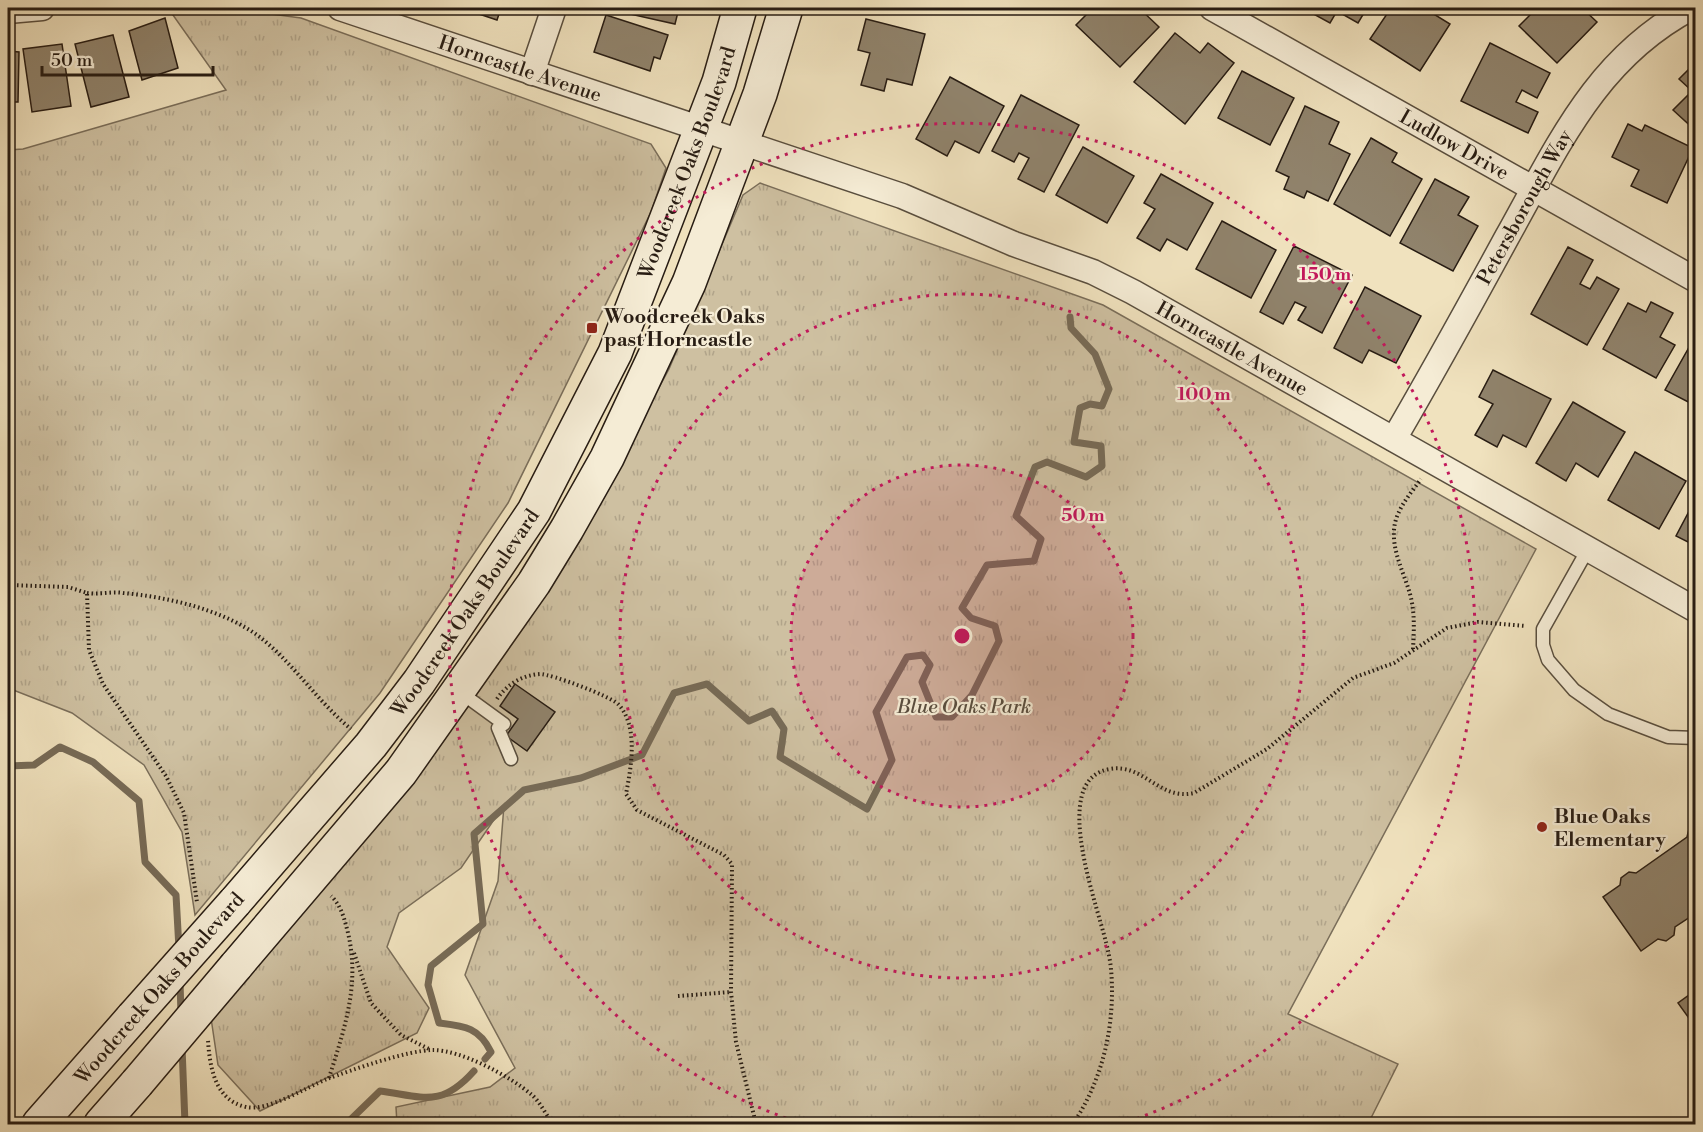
<svg xmlns="http://www.w3.org/2000/svg" width="1703" height="1132" font-family="'Libre Bodoni',serif">
<defs>
<pattern id="park-tufts" width="24" height="20" patternUnits="userSpaceOnUse" patternTransform="scale(1.5)"><rect width="24" height="20" fill="#cec0a1"/><path d="M3 7l-1-3M5 7V3M7 7l1-3M15 17l-1-3M17 17v-4M19 17l1-3" fill="none" stroke="#b1a48a"/></pattern>
</defs>
<rect width="100%" height="100%" fill="#f0e2be"/>
<filter id="stains"><feTurbulence type="fractalNoise" baseFrequency=".00333" numOctaves="4"/><feColorMatrix values="0 0 0 0 .2 0 0 0 0 .09 0 0 0 0 .02 0 0 0 .5 -.17"/></filter>
<radialGradient id="worn" r=".72"><stop offset=".6" stop-color="#630" stop-opacity="0"/><stop offset="1" stop-color="#630" stop-opacity=".3"/></radialGradient>
<g fill="url(#park-tufts)" stroke="#7a6e5a" stroke-width="1.5">
<polygon points="168,8 225,8 301,18 651,144 666,168 651,212 508,503 380,693 195,915 182,832 144,765 72,713 8,688 8,150 23,149 226,90"/>
<polygon points="760,183 1103,305 1536,549 1288,1014 1398,1064 1368,1124 397,1124 396,1107 490,1087 515,1068 465,975 498,881 504,805 461,868 399,913 387,947 429,1008 417,1033 260,1111 218,1065 211,1018 562,567 669,369 743,195"/>
</g>
<g fill="none" stroke-linecap="round" stroke-linejoin="round">
<g stroke="#776b57" stroke-width="7">
<polyline points="8,766 34,765 60,747 93,762 139,801 145,862 176,895 179,949"/>
<polyline points="180,981 181,1015"/>
<polyline points="182,1047 185,1124"/>
<path d="M485 1059 491 1052C479 1027 464 1026 439 1023L428 985 431 966 483 924 474 834 524 790 581 778 642 755 674 693 707 684 749 721 772 711 784 729 780 757 867 809 892 760 876 712 907 657 923 655 930 665 922 682 936 717H952L972 695 999 641 995 626 971 618 962 608 987 565 1034 561 1041 539 1016 516 1035 467 1047 462 1086 477 1102 466 1101 446 1074 442 1080 408 1090 404 1102 406 1109 389 1095 354 1071 328 1070 317"/>
<path d="M346 1124 380 1091C424 1097 441 1108 474 1071"/>
</g>
</g>
<g fill="#90836c" stroke="#271c13" stroke-width="1.5">
<polygon points="461,8 501,8 497,20"/>
<polygon points="612,8 679,8 675,24 612,10"/>
<polygon points="1093,8 1139,8 1159,27 1120,67 1076,25"/>
<polygon points="1310,8 1367,8 1358,23 1337,11 1330,23 1308,11"/>
<polygon points="1391,8 1424,8 1450,24 1420,71 1370,39"/>
<polygon points="1537,8 1582,8 1597,22 1557,63 1519,26"/>
<polygon points="606,15 668,35 660,59 654,57 650,71 594,52"/>
<polygon points="165,18 178,68 142,80 129,31"/>
<polygon points="866,19 925,34 912,85 887,79 884,91 861,85 870,53 858,50"/>
<polygon points="1175,33 1200,53 1208,43 1234,63 1185,124 1134,82"/>
<polygon points="113,35 129,97 91,107 75,44"/>
<polygon points="1490,43 1550,73 1537,98 1522,90 1516,102 1538,112 1528,133 1461,101"/>
<polygon points="62,44 71,106 32,112 23,49"/>
<polygon points="8,51 19,52 18,102 8,102"/>
<polygon points="1696,62 1696,131 1673,110 1692,91 1679,79"/>
<polygon points="1242,71 1294,98 1270,145 1218,118"/>
<polygon points="950,77 1004,106 979,153 955,141 947,156 916,139"/>
<polygon points="1021,95 1079,125 1044,192 1018,179 1029,158 1019,153 1014,162 992,151"/>
<polygon points="1305,106 1339,122 1329,144 1350,154 1328,201 1307,191 1304,198 1284,189 1289,177 1276,171"/>
<polygon points="1628,124 1642,131 1645,125 1693,148 1667,203 1631,186 1639,170 1612,157"/>
<polygon points="1371,138 1397,153 1392,162 1422,179 1390,236 1334,204"/>
<polygon points="1083,147 1134,176 1107,223 1056,195"/>
<polygon points="1161,174 1213,203 1187,250 1167,239 1160,251 1137,238 1155,209 1144,203"/>
<polygon points="1435,179 1469,197 1458,215 1478,226 1453,271 1400,243"/>
<polygon points="1222,221 1276,250 1251,298 1196,269"/>
<polygon points="1294,246 1352,275 1322,333 1298,320 1306,307 1295,302 1283,324 1260,312"/>
<polygon points="1568,247 1593,260 1580,284 1590,289 1597,277 1619,289 1587,345 1531,314"/>
<polygon points="1365,287 1421,316 1396,363 1369,350 1362,363 1334,348"/>
<polygon points="1651,302 1673,313 1660,337 1675,345 1656,378 1603,349 1628,303 1646,312"/>
<polygon points="1692,342 1696,344 1696,406 1665,390"/>
<polygon points="1493,370 1551,399 1526,447 1503,435 1497,447 1475,435 1493,404 1479,397"/>
<polygon points="1573,402 1625,432 1598,477 1576,463 1566,481 1536,463"/>
<polygon points="1635,452 1686,481 1659,529 1608,500"/>
<polygon points="1696,498 1696,546 1676,536"/>
<polygon points="515,684 555,712 527,751 506,736 518,719 500,706"/>
<polygon points="1696,824 1696,913 1675,927 1674,935 1666,941 1658,939 1641,951 1603,897 1620,885 1621,878 1629,872 1636,873 1687,837 1689,829"/>
<polygon points="1696,990 1696,1028 1678,1003"/>
</g>
<g fill="none" stroke-linecap="round" stroke-linejoin="round">
<defs>
<g id="lane">
<polyline points="1588,549 1543,629 1543,645 1548,660 1574,690 1608,714 1668,737 1696,738"/>
<polyline points="460,692 504,724 498,728 511,759"/>
</g>
<g id="street">
<path id="s1" d="M340 8 902 196 1014 244 1093 272 1133 292 1696 610"/>
<path id="s2" d="M1212 8 1696 280"/>
<polyline points="8,11 42,8"/>
<polyline points="532,73 554,8"/>
<path id="s3" d="M1394 439C1433 372 1470 305 1507 237 1558 146 1596 58 1691 8"/>
</g>
<g id="secondary">
<path id="s4" d="M235 902 371 745 419 682 534 511 615 353 719 82 740 8"/>
<polyline points="236,966 401,772 534,583 567,529 607,458 689,283 760,94 786,8"/>
<polyline points="39,1124 133,1017"/>
<polyline points="101,1124 137,1083"/>
</g>
</defs>
<use href="#lane" stroke="#594e3e" stroke-width="15"/>
<use href="#street" stroke="#594e3e" stroke-width="27"/>
<use href="#secondary" stroke="#271c13" stroke-width="36"/>
<g stroke="#271c13" stroke-width="4" stroke-dasharray="1.5 3" stroke-linecap="butt">
<polyline points="8,585 68,587 87,593 89,650 103,684 166,776 184,813 197,902"/>
<path d="M87 593C99 595 111 591 123 593 168 597 225 610 261 638 294 664 318 702 351 729"/>
<path d="M1413 649C1414 631 1415 612 1410 594 1403 569 1386 541 1398 514 1403 502 1413 490 1421 479"/>
<path d="M497 699C507 684 523 675 540 674 551 674 610 696 618 704 639 726 631 768 626 794L637 810 724 855 732 864 731 992 736 1042 756 1124"/>
<polyline points="354,953 371,1003 401,1035 431,1050"/>
<polyline points="678,996 731,992"/>
<path d="M208 1041C210 1068 215 1100 246 1107 267 1112 307 1087 327 1079 351 1070 409 1050 433 1050 461 1050 510 1076 532 1095 540 1102 546 1115 553 1124"/>
<path d="M329 1078C345 1027 361 982 347 929 344 917 340 904 331 896"/>
<path d="M1073 1124C1099 1085 1112 1039 1112 991 1112 978 1111 963 1108 951 1101 913 1046 779 1110 769 1144 763 1159 801 1194 793L1267 749 1353 678 1394 663 1447 628 1478 622 1526 626"/>
</g>
<use href="#lane" stroke="#f5ecd5" stroke-width="12"/>
<use href="#street" stroke="#f5ecd5" stroke-width="24"/>
<use href="#secondary" stroke="#f5ecd5" stroke-width="33"/>
<defs>
<g id="secondary-bridge">
<polyline points="133,1017 235,902"/>
<polyline points="137,1083 236,966"/>
</g>
</defs>
<use href="#secondary-bridge" stroke="#271c13" stroke-width="36" stroke-linecap="butt"/>
<use href="#secondary-bridge" stroke="#f5ecd5" stroke-width="33"/>
</g>
<circle cx="962" cy="636" r="171" fill="#c2185b" fill-opacity=".12"/>
<g fill="none" stroke="#c2185b" stroke-width="3" stroke-dasharray="3 6">
<circle cx="962" cy="636" r="171"/>
<circle cx="962" cy="636" r="342"/>
<path d="M803 1124A513 513 0 1 1 1121 1124"/>
</g>
<g fill="#8f2418" stroke="#f5ecd5" stroke-width="2">
<rect x="586" y="322" width="12" height="12" rx="3"/>
<circle cx="1542" cy="827" r="6"/>
</g>
<g text-anchor="middle" stroke-width="4.5" stroke-linejoin="round" paint-order="stroke">
<g font-size="20" fill="#271c13" stroke="#f5ecd5">
<text dy="7" stroke="none"><textPath href="#s1" startOffset="190">Horncastle Avenue</textPath></text>
<text dy="7" stroke="none"><textPath href="#s2" startOffset="278">Ludlow Drive</textPath></text>
<text dy="7" stroke="none"><textPath href="#s4" startOffset="874">Woodcreek Oaks Boulevard</textPath></text>
<text dy="7" stroke="none"><textPath href="#s3" startOffset="266">Petersborough Way</textPath></text>
<text dy="7" stroke="none"><textPath href="#s1" startOffset="957">Horncastle Avenue</textPath></text>
<text dy="7" stroke="none"><textPath href="#s4" startOffset="370">Woodcreek Oaks Boulevard</textPath></text>
<text transform="translate(159 988) rotate(-49)" y="7">Woodcreek Oaks Boulevard</text>
</g>
<g font-size="20" font-weight="bold" fill="#271c13" stroke="#f5ecd5" text-anchor="start">
<text x="604" y="323">Woodcreek Oaks<tspan x="604" dy="23">past Horncastle</tspan></text>
<text x="1554" y="823">Blue Oaks<tspan x="1554" dy="23">Elementary</tspan></text>
</g>
<g font-size="20" font-style="italic" fill="#594d3e" stroke="#f5ecd5">
<text x="964" y="713">Blue Oaks Park</text>
</g>
</g>
<circle cx="962" cy="636" r="9" fill="#c2185b" stroke="#f5ecd5" stroke-width="3"/>
<g font-size="18" text-anchor="middle" font-weight="bold" fill="#c2185b" stroke="#f5ecd5" stroke-width="4.5" stroke-linejoin="round" paint-order="stroke">
<text x="1325" y="280">150 m</text>
<text x="1204" y="400">100 m</text>
<text x="1083" y="521">50 m</text>
</g>
<rect width="1703" height="1132" fill="none" stroke="#f0e2be" stroke-width="30"/>
<rect x="9" y="9" width="1685" height="1114" fill="none" stroke="#271c13" stroke-width="3"/>
<rect x="15" y="15" width="1673" height="1102" fill="none" stroke="#271c13" stroke-width="1.5"/>
<path d="M42 66v9h171v-9" fill="none" stroke="#271c13" stroke-width="3"/>
<text x="51" y="66" font-size="18" fill="#271c13" stroke="#f5ecd5" stroke-width="4.5" paint-order="stroke">50 m</text>
<rect width="100%" height="100%" filter="url(#stains)"/>
<rect width="100%" height="100%" fill="url(#worn)"/>
</svg>
